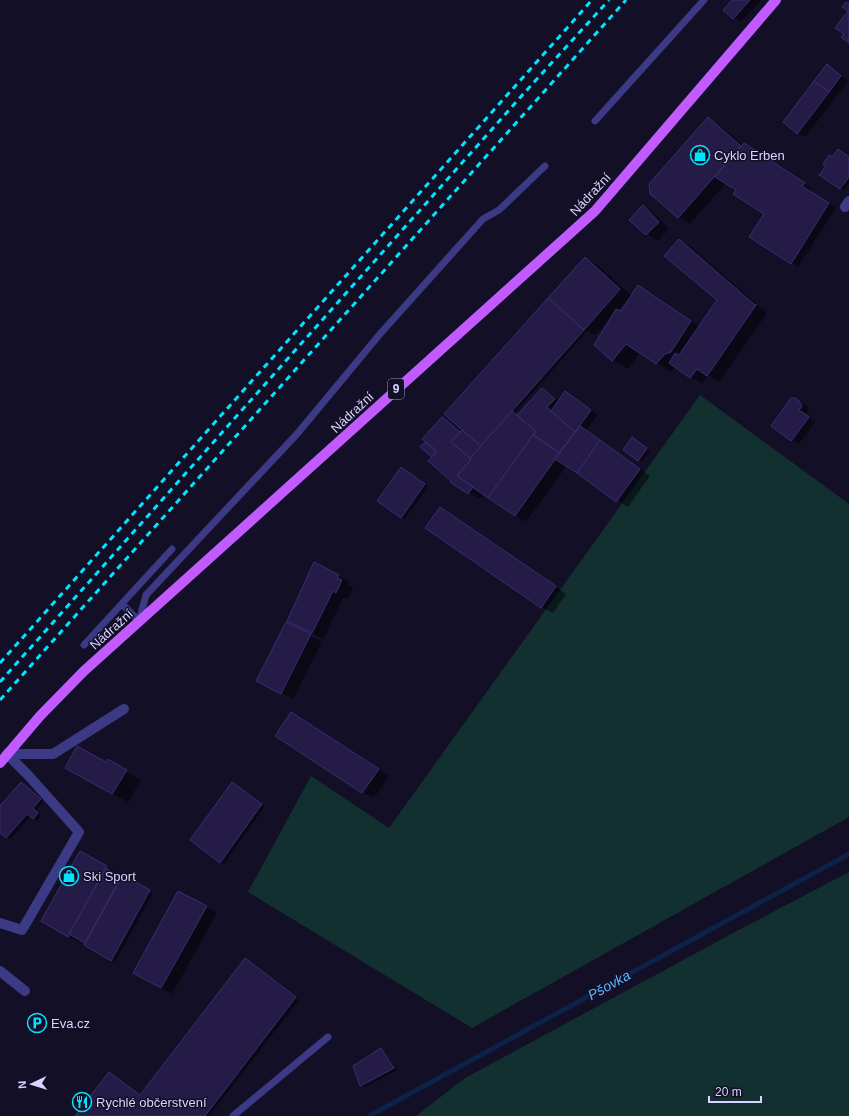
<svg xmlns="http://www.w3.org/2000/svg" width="849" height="1116" font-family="Arial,sans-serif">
<rect width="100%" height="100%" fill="#130f26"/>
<g fill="#12302f">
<polygon points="700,395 849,504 849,817 472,1028 248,892 311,776 389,828"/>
<polygon points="849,872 849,1116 416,1116 465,1078 735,932"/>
</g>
<g fill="#0007" fill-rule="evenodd">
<polygon points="733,0 761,0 741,22 724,10"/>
<polygon points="827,66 848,81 805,137 798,133"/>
<polygon points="708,118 719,125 743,145 751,149 811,188 809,191 836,208 798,267 791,263 765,214 737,190 726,183 690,224 679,218 651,193"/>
<polygon points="832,158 849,158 849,183 844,190 820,174"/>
<polygon points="643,206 654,213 669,229 658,241 647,234 631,220"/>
<path d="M679 240 690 246 767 313 719 382 708 375 702 384 676 367 671 372 641 352 628 369 613 360 595 345 610 321 609 320 595 335 587 331 514 414 518 416 543 389 559 401 566 393 598 415 586 430 650 476 628 507 567 465 526 522 484 494 480 499 452 481 433 457 428 445 437 453 438 451 442 418 453 425 461 432 467 434 585 258 596 264 632 296 639 286 653 294 700 327 719 300ZM629 298 630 299 621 312 618 311ZM555 458H558L524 504 523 503Z"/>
<polygon points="795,399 807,406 809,410 805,415 815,422 799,444 772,426"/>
<polygon points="636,441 650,451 642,462 624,450"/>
<polygon points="405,470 428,486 405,519 401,517"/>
<polygon points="441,508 566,594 553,613 541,607"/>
<polygon points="315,563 350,582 348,585 353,588 348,599 344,597 323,639 299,627"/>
<polygon points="287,623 322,642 293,699 269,687"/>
<polygon points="302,720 389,776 374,798 362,792"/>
<polygon points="108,761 141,780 128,802 66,767 106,764"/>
<polygon points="236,785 265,806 224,864 221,862"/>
<polygon points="25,786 43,802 36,811 41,816 37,820 31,816 10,839 0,832 0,808"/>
<polygon points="80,852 118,873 116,875 122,878 123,876 153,893 115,962 85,945 86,942 81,939 79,942 42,921"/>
<polygon points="179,892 217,913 172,994 134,972"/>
<polygon points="248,961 299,1000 209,1116 76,1116 140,1096"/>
<polygon points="381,1050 384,1052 395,1066 362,1084 362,1085 361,1085"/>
<polygon points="396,1068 397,1070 365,1087 363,1086"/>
</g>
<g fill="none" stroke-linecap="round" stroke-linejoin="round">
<polyline stroke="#0c2248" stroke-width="5" points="369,1116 849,854"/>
</g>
<g fill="#241b47" stroke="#3b2d73">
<polygon points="732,0 750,0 733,19 723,10"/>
<polygon points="846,2 849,4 849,43 841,37 844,34 835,28 848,11 842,7"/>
<polygon points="827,64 841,76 829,92 814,81"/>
<polygon points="814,81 829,92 797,134 783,122"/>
<polygon points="708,117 741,146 678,218 650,194 649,184"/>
<polygon points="744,143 805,183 802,186 829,203 791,264 749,237 764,214 733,194 736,190 715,177"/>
<polygon points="838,149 849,157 849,177 840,189 819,175 826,166 823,164 829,155 832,157"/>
<polygon points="643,205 659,222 646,235 629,220"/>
<polygon points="679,239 755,305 756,304 756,305 707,376 697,369 690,378 669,363 675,353 679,355 717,300 664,256"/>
<polygon points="585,257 620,289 584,330 548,298"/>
<polygon points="638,285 691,321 671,352 665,354 656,364 626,344 612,361 594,345 616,309 621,311"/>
<polygon points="548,298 584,330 481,446 444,414"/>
<polygon points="542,388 555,399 547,407 575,432 559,453 534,435 535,431 517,415"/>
<polygon points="565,391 591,410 575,432 551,411"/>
<polygon points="791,398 795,398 799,401 802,406 799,410 809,417 791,441 771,426"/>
<polygon points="512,411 535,431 534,435 533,435 488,498 457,476 471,459 470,458"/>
<polygon points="442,417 460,432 451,442 471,459 457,476 473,487 468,494 450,482 451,481 428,461 437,451 422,439"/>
<polygon points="580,426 600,440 577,473 555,459"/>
<polygon points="462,430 481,446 470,458 451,442"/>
<polygon points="533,435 559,453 515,516 488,498"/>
<polygon points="632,437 647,448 638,461 623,450"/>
<polygon points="600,440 640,469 616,502 577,473"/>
<polygon points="425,442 436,452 432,457 420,447"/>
<polygon points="401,467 425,484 401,518 377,501"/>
<polygon points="440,507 556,586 541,608 425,528"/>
<polygon points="314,562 339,575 337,578 342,580 336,593 333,591 312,633 287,621"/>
<polygon points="286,622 311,634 281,694 256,681"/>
<polygon points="291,712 379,769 362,793 275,736"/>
<polygon points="77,746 106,762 108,759 127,770 112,794 65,768"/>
<polygon points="21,782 41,799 33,808 38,813 33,819 27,814 6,838 0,833 0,806"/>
<polygon points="232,782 262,804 220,863 190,840"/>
<polygon points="80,851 107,866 68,937 41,921"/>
<polygon points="106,868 121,877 85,943 69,934"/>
<polygon points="123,875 150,890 111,961 84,945"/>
<polygon points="178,891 207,906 161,988 133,973"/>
<polygon points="245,958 296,997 205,1116 75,1116 109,1072 140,1095"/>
<polygon points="381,1048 394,1068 360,1086 353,1066"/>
</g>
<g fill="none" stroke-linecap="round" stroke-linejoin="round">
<g stroke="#3d3a85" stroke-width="7">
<polyline points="595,121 704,0"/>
<polyline points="122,604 139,621"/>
<polyline points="139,621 146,595 297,434 380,334 483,219 499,210 545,166"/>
<polyline points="84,645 172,549"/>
<polyline points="233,1116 328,1037"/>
</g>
<g stroke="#3d3a85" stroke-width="10">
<polyline points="845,207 849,201"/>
<polyline points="7,754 53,754 124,709"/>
<polyline points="0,923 22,930 79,832 28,775 7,754"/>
<polyline points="0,971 25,991"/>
</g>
<polyline stroke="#c25bff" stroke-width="10" points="0,763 40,716 84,671 595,211 776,0"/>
<g stroke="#00e5ff" stroke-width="3" stroke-dasharray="6 5" stroke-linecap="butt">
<polyline points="0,663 592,0"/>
<polyline points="0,682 526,91 609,0"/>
<polyline points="0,700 626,0"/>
</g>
</g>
<defs>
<symbol id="shop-ring" viewBox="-11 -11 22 22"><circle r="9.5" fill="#130f26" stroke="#00e5ff" stroke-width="1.5"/><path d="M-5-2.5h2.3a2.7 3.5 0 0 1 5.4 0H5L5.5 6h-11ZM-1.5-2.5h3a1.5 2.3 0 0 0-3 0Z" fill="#00e5ff"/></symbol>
<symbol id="parking-ring" viewBox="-11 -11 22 22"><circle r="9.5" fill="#130f26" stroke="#00e5ff" stroke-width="1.5"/><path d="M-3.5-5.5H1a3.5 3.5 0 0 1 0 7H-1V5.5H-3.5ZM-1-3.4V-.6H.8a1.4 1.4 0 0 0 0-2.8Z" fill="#00e5ff"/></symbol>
<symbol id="restaurant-ring" viewBox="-11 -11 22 22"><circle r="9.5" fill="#130f26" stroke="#00e5ff" stroke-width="1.5"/><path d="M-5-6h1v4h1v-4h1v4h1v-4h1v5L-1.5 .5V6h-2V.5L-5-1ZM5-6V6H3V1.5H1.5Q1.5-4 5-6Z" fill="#00e5ff"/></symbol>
</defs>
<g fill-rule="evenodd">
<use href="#shop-ring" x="689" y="144" width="22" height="22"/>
<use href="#shop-ring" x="58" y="865" width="22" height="22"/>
<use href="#parking-ring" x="26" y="1012" width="22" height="22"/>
<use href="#restaurant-ring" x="71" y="1091" width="22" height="22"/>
</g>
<g text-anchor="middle" stroke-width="3" stroke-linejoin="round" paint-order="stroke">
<rect fill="#130f26" stroke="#9e99be" stroke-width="1" x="388" y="379" width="16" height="20" rx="3"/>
<g font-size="12" font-weight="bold" fill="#d9d4ff">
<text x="396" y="393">9</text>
</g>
<g font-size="13" fill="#d9d4ff" stroke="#130f26" text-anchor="start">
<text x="714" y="160">Cyklo Erben</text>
<text x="83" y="881">Ski Sport</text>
<text x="51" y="1028">Eva.cz</text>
<text x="96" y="1107">Rychlé občerstvení</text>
</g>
<g font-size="13" fill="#d9d4ff" stroke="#130f26">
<text transform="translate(590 194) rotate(-47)" y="5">Nádražní</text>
<text transform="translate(352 412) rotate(-43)" y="5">Nádražní</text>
<text transform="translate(111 629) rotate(-42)" y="5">Nádražní</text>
</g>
<g font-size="14" font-style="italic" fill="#62b6ff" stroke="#130f26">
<text transform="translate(609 985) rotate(-29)" y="5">Pšovka</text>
</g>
</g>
<g transform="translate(32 1084) rotate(266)" stroke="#130f26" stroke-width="3" paint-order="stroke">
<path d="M0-3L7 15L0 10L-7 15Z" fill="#d9d4ff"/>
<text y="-6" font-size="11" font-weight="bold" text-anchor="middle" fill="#d9d4ff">N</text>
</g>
<path d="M709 1096v6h52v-6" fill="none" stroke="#d9d4ff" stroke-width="2"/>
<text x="715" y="1096" font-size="12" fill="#d9d4ff" stroke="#130f26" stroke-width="3" paint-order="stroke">20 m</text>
</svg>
